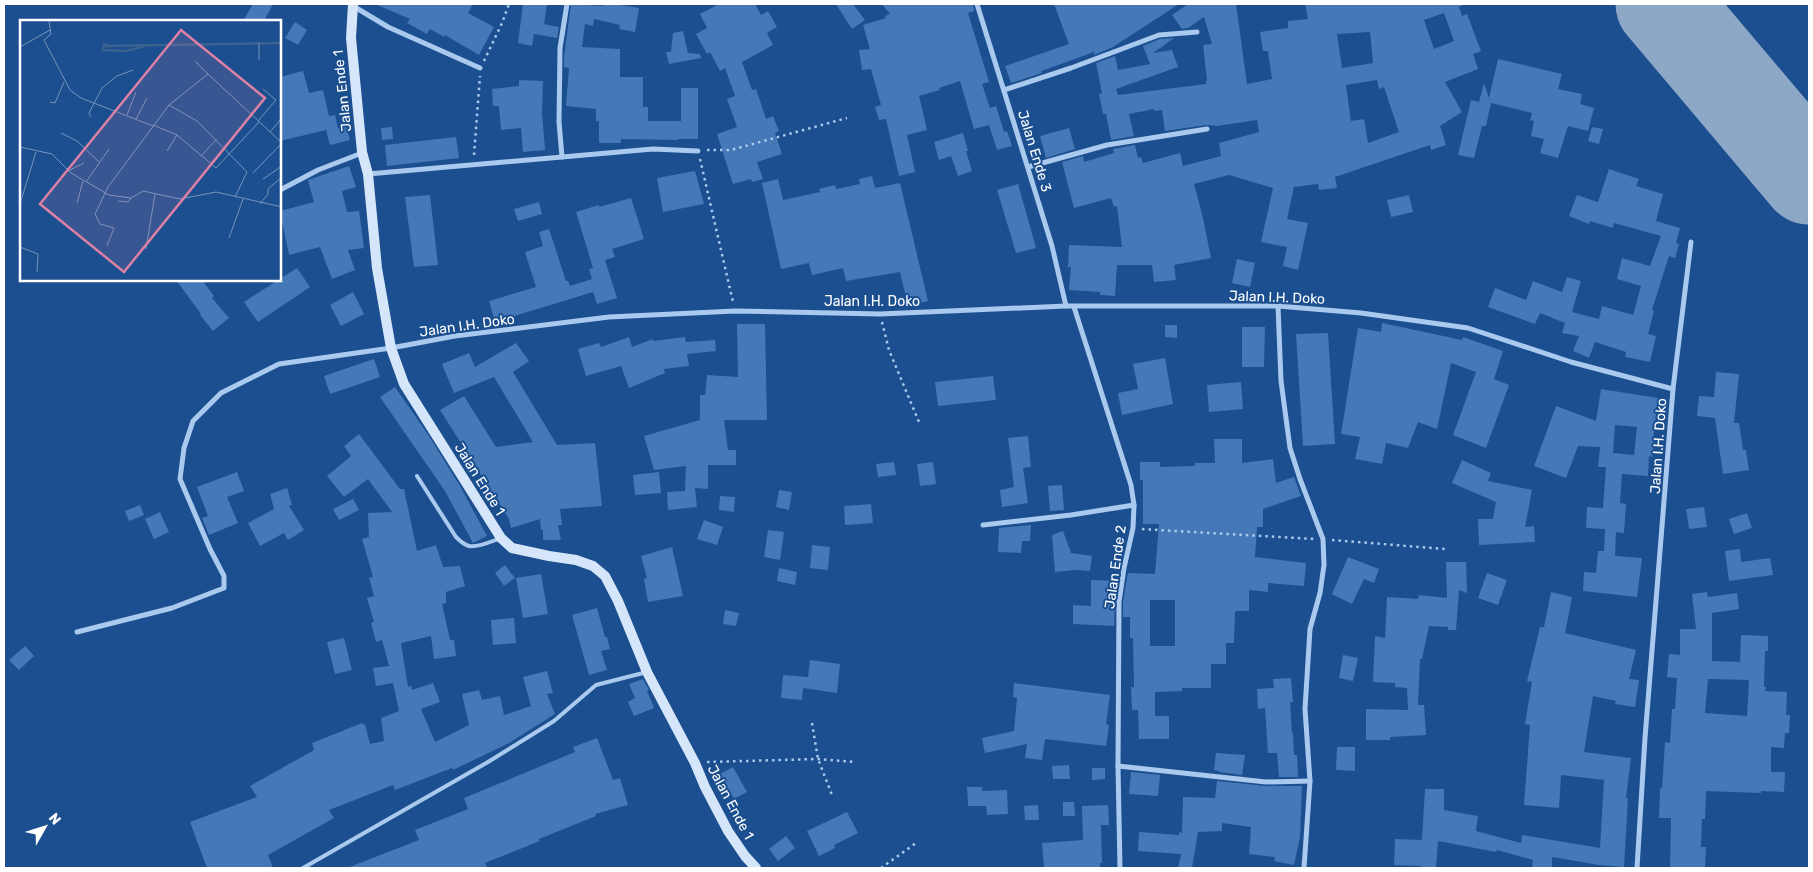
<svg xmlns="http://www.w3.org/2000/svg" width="1813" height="872" font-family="Rubik,sans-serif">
<rect width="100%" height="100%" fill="#1b4f8f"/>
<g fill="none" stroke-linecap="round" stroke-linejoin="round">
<polyline stroke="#8da7c7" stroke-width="95" points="1663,4 1809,177"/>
</g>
<g fill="#4478b7" fill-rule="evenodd">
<polygon points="253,4 273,4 264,21 243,21"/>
<polygon points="375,4 473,4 468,13 494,27 479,55 445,35 444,37 430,29 427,34 407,23 410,19"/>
<polygon points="523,4 547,4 544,24 559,27 557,38 534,34 532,46 518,43"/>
<polygon points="571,4 603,6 604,4 614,4 639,8 635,32 619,29 620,25 594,19 593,26 585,24 582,47 620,49 620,77 643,77 643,107 648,107 648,121 681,121 681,88 698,88 698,139 677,139 677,140 621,139 621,143 599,143 599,121 596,121 596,109 566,106 569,68 564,67 564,57"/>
<polygon points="719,4 755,4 761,15 768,11 777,27 767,33 773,45 742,62 752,90 756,89 766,119 773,116 779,131 775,133 782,154 757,162 763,179 752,182 751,179 733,184 717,134 737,127 727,99 735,96 725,68 720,71 710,52 707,54 696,34 707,28 700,14"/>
<polygon points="836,4 853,4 865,20 852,29"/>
<polygon points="882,4 973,4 974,11 968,13 989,82 982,84 990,108 996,106 1004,132 1007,131 1012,146 997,150 989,125 974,129 960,81 939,88 940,90 919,96 927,130 907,135 915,172 899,176 886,119 879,120 875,107 881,105 871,69 862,70 859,50 870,49 863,25 886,18 885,16 890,14"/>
<polygon points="1054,4 1179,4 1113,47 1094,55 1094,52 1061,64 1041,71 1042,73 1011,83 1005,66 1069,44"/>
<path d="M1188 4H1236L1247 84 1272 79 1268 51H1263L1260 32 1288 28V21L1308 19 1305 4H1465L1459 7 1462 16 1467 14 1481 51 1473 54 1478 69 1445 82 1462 112 1440 126 1446 145 1431 150 1430 145 1335 177 1337 188 1319 190 1318 184 1294 187 1287 219 1308 223 1298 270 1283 266 1287 247 1261 242 1273 188 1229 175 1194 184 1203 218 1211 258 1174 265 1176 280 1154 282 1152 265H1117L1115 296 1100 295V292L1069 290 1071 267H1068L1069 245 1122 247 1117 206 1114 207 1111 198 1074 208 1062 162 1083 156 1084 162 1114 153 1113 149 1135 145 1138 158 1141 157 1143 163 1180 153 1183 166 1221 156 1219 143 1259 132 1257 120 1217 126 1206 125 1165 131 1162 110 1154 111V109L1129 114 1134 136 1111 140 1106 114H1103L1099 94 1102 93 1096 63 1115 56 1118 70 1150 64 1143 46 1160 39 1174 38 1153 53 1172 50 1178 67 1116 89 1118 95 1206 84V81L1207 80 1203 45 1212 44 1204 17 1188 28 1182 29 1172 15ZM1444 13 1454 41 1434 49 1424 20ZM1370 32 1373 63 1342 68 1337 34ZM1377 80 1379 89 1384 87 1399 132 1368 143 1364 119 1351 121 1346 85Z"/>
<polygon points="295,22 307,30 298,45 285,38"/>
<polygon points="683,31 688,53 700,54 701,58 669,64 666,52 671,52 673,33"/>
<polygon points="1498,59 1562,74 1558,89 1582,94 1580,104 1594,108 1588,131 1568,126 1558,158 1540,153 1544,139 1531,136 1534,121 1530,120 1532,113 1491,103 1486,126 1482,126 1474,158 1458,155 1471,100 1479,102 1484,83 1489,98"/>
<polygon points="303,71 309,93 323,90 329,116 335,115 338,128 346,126 350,140 330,145 326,130 280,141 280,77"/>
<polygon points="519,80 543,81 542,112 545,150 523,152 521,128 501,130 499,106 493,106 492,89 519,86"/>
<polygon points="392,127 393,139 382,140 381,128"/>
<polygon points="1592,127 1603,129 1599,144 1588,141"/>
<polygon points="1069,128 1075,149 1046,158 1040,136"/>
<polygon points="963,133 968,151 966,151 972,171 958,176 951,156 939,160 934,142"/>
<polygon points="456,137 459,158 387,166 385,145"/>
<polygon points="349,166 356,187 342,191 347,212 359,211 364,248 348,250 355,270 332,279 320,247 289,255 280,211 314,202 308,180"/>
<polygon points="1609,169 1639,179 1636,186 1663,194 1656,221 1680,228 1676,243 1679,244 1675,258 1669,256 1652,310 1654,311 1648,334 1656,336 1650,362 1625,357 1626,352 1595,342 1589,358 1573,351 1579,336 1562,333 1565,323 1540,313 1535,324 1488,307 1495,288 1526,300 1533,281 1562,292 1567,277 1581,281 1572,312 1599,319 1602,306 1633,315 1641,286 1617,279 1622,258 1650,266 1661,236 1614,223 1613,228 1590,221 1589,224 1569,216 1577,195 1598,202"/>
<polygon points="695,171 704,204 663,212 657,178"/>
<polygon points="872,176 875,188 900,183 928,301 908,306 900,272 846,281 843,268 812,275 809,263 781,269 762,183 778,179 783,200 820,192 819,189 835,185 836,189 860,184 859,179"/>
<polygon points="1018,184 1036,248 1016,253 997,190"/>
<polygon points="430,195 438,265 414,267 405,197"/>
<polygon points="1409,195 1413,212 1391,217 1387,200"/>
<polygon points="631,198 644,239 612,249 615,257 605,260 617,298 597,304 593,292 495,322 489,301 536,287 525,252 543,246 539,232 549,229 566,281 568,281 570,286 592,279 589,269 593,268 576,212 599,205 599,207"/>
<polygon points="539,202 542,214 518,221 514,209"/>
<polygon points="1237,259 1255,263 1250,287 1232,283"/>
<polygon points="297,268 310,287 258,322 244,302"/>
<polygon points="176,280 202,280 214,296 212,298 229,318 213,331 200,315 201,314"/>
<polygon points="353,292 364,314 341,326 330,305"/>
<polygon points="1382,323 1462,340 1463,337 1503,351 1494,379 1509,385 1486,448 1453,435 1476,372 1451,363 1437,429 1418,422 1408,448 1386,443 1382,464 1355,459 1360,437 1341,434 1358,328 1381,332"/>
<polygon points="737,324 765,324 767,420 724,420 728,450 736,450 736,465 708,465 708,489 695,488 697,507 668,510 667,492 685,491 686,466 654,470 644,436 700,420 700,395 705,395 707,375 738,377"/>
<polygon points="1165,325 1177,325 1177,338 1165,337"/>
<polygon points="1242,327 1265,327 1264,367 1242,367"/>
<polygon points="1328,333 1335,444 1303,446 1296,334"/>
<polygon points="629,337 632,347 653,339 653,341 685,337 686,342 715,340 716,351 687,354 689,366 664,369 665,373 629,388 621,366 586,376 578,349 599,343 601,347"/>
<polygon points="516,343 529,361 513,372 557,445 595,443 602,506 560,509 562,525 558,525 561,540 543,540 543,530 541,530 540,519 511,528 509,519 440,410 464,396 496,447 533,442 494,377 454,393 442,364 469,353 475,367"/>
<polygon points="1165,358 1173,404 1122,415 1118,393 1138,389 1133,364"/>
<polygon points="374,359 380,377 330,394 324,376"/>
<polygon points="1716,372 1739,374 1734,423 1739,423 1743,450 1746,450 1749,470 1723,474 1715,418 1697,416 1699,396 1714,397"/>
<polygon points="993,376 996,400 938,406 935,382"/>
<polygon points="1241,382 1243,409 1209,412 1207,385"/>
<polygon points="395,387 429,436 460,486 487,536 473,543 445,491 380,397"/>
<path d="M1601 389 1658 398 1653 440H1654L1652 457 1649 456 1648 476 1622 474 1620 503 1626 504 1624 533 1616 532 1615 556 1642 558 1637 597 1583 591 1584 572 1596 573 1598 551H1604L1605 529 1586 528 1587 507 1603 508 1606 467H1598L1600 447 1578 446 1566 478 1534 466 1556 406 1596 421ZM1615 425 1637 427 1634 455 1613 453Z"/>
<polygon points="359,434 400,489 404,489 417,551 436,545 443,567 460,566 465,586 446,592 446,603 442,604 450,640 454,640 456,656 434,659 431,636 401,643 408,687 411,686 412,690 433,683 440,702 421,709 435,742 469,725 462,694 479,690 482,700 500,696 504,715 531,706 523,677 547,671 553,693 547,694 555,714 509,743 453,770 452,768 395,790 393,785 329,810 334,818 268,855 273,868 207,868 190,822 257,797 250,786 314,750 312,743 362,723 363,725 365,724 370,744 384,741 381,718 399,711 393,683 376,686 373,668 389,666 382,640 376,642 371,623 374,622 367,598 374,596 369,578 373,577 362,539 369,537 368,513 392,512 368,479 344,497 327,476 351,456 344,446"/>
<polygon points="1028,436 1031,467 1023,468 1028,503 1002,507 1000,490 1014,487 1008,438"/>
<path d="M1214 439H1242V463L1273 459 1276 483 1294 477 1301 496 1263 509V527H1257L1255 557 1306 563 1304 586 1268 583V592L1249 590V611H1235L1234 643H1226V664H1211V688H1182V691L1155 692V716H1169V739H1139L1138 710H1132L1131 687H1134L1133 638H1130V617H1123V602L1128 573 1155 574 1159 524H1143V480H1140V462H1160V467L1195 466V463H1215ZM1150 600H1175V646H1150Z"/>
<polygon points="1462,460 1491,473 1488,481 1532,490 1525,527 1534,526 1535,542 1479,545 1478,519 1493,519 1496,502 1452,483"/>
<polygon points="894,462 896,475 878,477 876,464"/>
<polygon points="933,462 936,484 920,486 917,464"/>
<polygon points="237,472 244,491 227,497 238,523 209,535 202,518 208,516 197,487"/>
<polygon points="659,472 661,493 635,495 633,475"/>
<polygon points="1062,485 1064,510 1050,511 1048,486"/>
<polygon points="287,488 292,505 289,506 304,530 288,540 284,533 260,546 248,523 274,509 270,494"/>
<polygon points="779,490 792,492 789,510 776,507"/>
<polygon points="720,496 735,497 734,512 719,510"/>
<polygon points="353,499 359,510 339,520 333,509"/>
<polygon points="871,504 873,523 845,525 844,506"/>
<polygon points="140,505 144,515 129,521 125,511"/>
<polygon points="1704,507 1707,527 1689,529 1686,509"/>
<polygon points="160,512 169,532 154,539 145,519"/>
<polygon points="1747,513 1752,528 1734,534 1729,519"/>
<polygon points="704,520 723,527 717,545 697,539"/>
<polygon points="1031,525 1030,541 1022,541 1021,553 998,552 999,528"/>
<polygon points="768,530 784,532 780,560 764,557"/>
<polygon points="1063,531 1071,553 1092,556 1090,571 1076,570 1055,572 1052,535"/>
<polygon points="812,545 830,547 828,570 810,568"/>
<polygon points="672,547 683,596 648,602 644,579 647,578 641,556"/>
<polygon points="1740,549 1741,562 1770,558 1773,575 1729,581 1725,551"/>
<polygon points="1348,557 1379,569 1374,583 1364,579 1352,604 1332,594"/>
<polygon points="1446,562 1466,562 1467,593 1459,590 1456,630 1448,630 1448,627 1429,626 1422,659 1420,659 1418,705 1424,705 1426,735 1390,737 1390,740 1366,740 1366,709 1408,710 1407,688 1395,687 1395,683 1373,682 1375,636 1385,638 1387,597 1418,599 1419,595 1447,598"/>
<polygon points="505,565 515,578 504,586 495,573"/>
<polygon points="779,568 797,572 795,585 777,581"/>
<polygon points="1487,573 1507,580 1498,605 1478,598"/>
<polygon points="541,574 548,614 523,618 516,578"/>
<polygon points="1091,580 1118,581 1115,602 1114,626 1073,624 1073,605 1091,606"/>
<polygon points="1551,592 1572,597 1565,633 1636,650 1629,679 1639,680 1635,707 1615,704 1616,701 1593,696 1584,752 1631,758 1626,798 1628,798 1624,867 1599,865 1552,857 1552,868 1532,868 1533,860 1497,850 1496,852 1438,841 1436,868 1421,868 1421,866 1394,865 1395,839 1422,840 1425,789 1444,789 1444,810 1478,816 1476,831 1521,843 1522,835 1600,848 1604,780 1561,775 1559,808 1524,805 1530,725 1525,724 1532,682 1527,681 1540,627 1544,627"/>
<path d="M1707 592 1708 597 1737 593 1739 609 1712 613V661L1740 662 1741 635 1768 636V651H1765L1764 687H1766L1765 691 1787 692 1786 715H1790L1789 733H1785L1784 748 1771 747V772H1785L1784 792 1761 791V793L1706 791 1705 819H1702L1701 847H1706L1705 868H1670L1671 818H1659L1660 788 1662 789 1665 742 1670 743 1672 709H1675L1677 678 1667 677 1669 654 1680 655V629H1696L1692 594ZM1708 679 1749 680 1747 716 1705 713Z"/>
<polygon points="597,608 605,637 607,637 610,649 601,651 607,670 589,675 572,615"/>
<polygon points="725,610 739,613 736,626 723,624"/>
<polygon points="514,618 516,643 493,645 491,620"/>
<polygon points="344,638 352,670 335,674 327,642"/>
<polygon points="25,646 34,656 19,670 9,660"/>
<polygon points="1343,655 1358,658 1353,681 1339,678"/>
<polygon points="810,660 840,664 837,693 803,688 802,700 781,698 783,675 808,677"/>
<polygon points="1291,678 1293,702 1290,702 1292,733 1293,733 1294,755 1297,755 1298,777 1279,777 1277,753 1268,753 1265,708 1258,709 1257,689 1274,688 1273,679"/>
<polygon points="643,679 649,690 647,691 654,708 634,716 628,702 635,698 629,684"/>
<polygon points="1014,683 1110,695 1106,724 1109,725 1106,746 1045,739 1042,760 1025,758 1027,744 985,753 982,738 1014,731 1017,698 1013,697"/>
<polygon points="597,738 613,780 620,778 628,805 595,814 596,816 539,839 540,841 485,863 487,868 347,868 419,840 415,830 468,809 464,798 575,752 573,747"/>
<polygon points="1337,747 1355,747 1355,771 1336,770"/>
<polygon points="1216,753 1245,755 1242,775 1219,772 1219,771 1214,770"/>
<polygon points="1069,765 1070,779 1053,779 1052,766"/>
<polygon points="733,767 747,792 734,799 720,774"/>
<polygon points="1092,768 1105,768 1105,779 1092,780"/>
<polygon points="1131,772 1160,775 1158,796 1129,794"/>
<polygon points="1217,781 1266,786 1302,786 1300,837 1294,865 1274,861 1275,857 1249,854 1251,827 1222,823 1222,831 1198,832 1192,868 1178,868 1181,854 1138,851 1139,832 1179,835 1179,832 1182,833 1183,797 1215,798"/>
<polygon points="967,787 982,787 982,791 1007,790 1008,814 987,815 986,806 968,806"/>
<polygon points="1063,802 1074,802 1075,816 1063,816"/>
<polygon points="1038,805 1039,820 1025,820 1024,806"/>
<polygon points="1108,805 1109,825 1101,825 1102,863 1100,863 1100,868 1044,867 1042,843 1083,840 1082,806"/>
<polygon points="847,812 858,833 834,845 835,848 819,856 807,831"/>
<polygon points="786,836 795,848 778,861 769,849"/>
</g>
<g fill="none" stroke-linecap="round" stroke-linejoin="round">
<g stroke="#a9c9ee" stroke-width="2.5" stroke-dasharray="2.5 4" stroke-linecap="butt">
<polyline points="484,61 502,23 509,4"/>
<polyline points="707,150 731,150 847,118"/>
<polyline points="474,155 480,76"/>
<polyline points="700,159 733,302"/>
<polyline points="882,322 889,350 919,422"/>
<polyline points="1142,529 1314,539"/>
<polyline points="1332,540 1445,549"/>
<polyline points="812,723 818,759 832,795"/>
<polyline points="707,762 818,759 855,762"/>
<polyline points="881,868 916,843"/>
</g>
<g stroke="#a9c9ee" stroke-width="4">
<path d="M417 476 456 537C459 540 464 545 469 546 478 548 492 541 501 538"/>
<polyline points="303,868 488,762 554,721 596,685 647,672"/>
</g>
<g stroke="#a9c9ee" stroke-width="5">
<polyline points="977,4 1052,246 1066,306"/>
<polyline points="353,6 388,27 480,68"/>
<polyline points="1004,90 1071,68 1159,35 1197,32"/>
<polyline points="562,157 559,122 560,48 567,4"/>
<polyline points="1028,167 1107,145 1207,129"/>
<polyline points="368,174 653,149 698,151"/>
<polyline points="280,190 318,170 362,153"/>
<polyline points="1278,306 1281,381 1290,448 1300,479 1323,539 1324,565 1320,593 1310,629 1305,709 1310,781 1304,868"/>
<polyline points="1074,307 1131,485 1134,505 1133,528 1124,568 1119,602 1118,766 1120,868"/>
<polyline points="1673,389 1691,242"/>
<polyline points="983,525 1071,515 1134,505"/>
<polyline points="77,632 172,608 224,588 224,576 210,549 180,479 184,448 193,421 221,393 279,364 391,348 455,336 609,317 735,311 880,314 1066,306 1278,306 1361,313 1468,328 1571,362 1673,389 1645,738 1637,868"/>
<polyline points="1118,766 1266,782 1310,781"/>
</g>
<polyline stroke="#d6e6fa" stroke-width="10" points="353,4 351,38 362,152 368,174 377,268 391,348 404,384 501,538 512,548 549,556 576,560 593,566 605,576 618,601 647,672 695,763 705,787 728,831 745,856 756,868"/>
</g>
<g text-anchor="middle" stroke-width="4" stroke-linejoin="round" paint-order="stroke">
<g font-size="14" fill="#fff" stroke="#1b4f8f">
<text transform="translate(342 91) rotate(-96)" y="5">Jalan Ende 1</text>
<text transform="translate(1035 151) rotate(73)" y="5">Jalan Ende 3</text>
<text transform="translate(1277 297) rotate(2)" y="5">Jalan I.H. Doko</text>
<text x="872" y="306">Jalan I.H. Doko</text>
<text transform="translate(467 325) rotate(-8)" y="5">Jalan I.H. Doko</text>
<text transform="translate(1658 446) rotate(-86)" y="5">Jalan I.H. Doko</text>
<text transform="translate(480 479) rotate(58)" y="5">Jalan Ende 1</text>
<text transform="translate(1115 567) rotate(-82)" y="5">Jalan Ende 2</text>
<text transform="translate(731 802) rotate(62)" y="5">Jalan Ende 1</text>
</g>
</g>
<g transform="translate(20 20)">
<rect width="261" height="261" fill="#1b4f8f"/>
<path fill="none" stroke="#3c6290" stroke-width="2.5" d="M83 26 262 23M89 26 84 24 83 30 106 31 129 25"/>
<path fill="none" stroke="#7695bc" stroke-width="1" d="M29 1 31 14 24 20 50 70 61 78 133 106M0 27 30 10M239 40V23M175 41 188 54M30 82 35 83 44 62M149 85 177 101 227 152 215 177M107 95 116 72M71 97 69 93 82 68 97 56 113 50M116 99 127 78M238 101 256 80 243 69M133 105 157 115 196 148 239 102M250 112 262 98M41 113 57 121 79 142M0 127 32 134 51 153 89 175 111 178 123 171 160 179 196 172 262 187M147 131 157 115M181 136 197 119M48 151 64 143M233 153 262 123M243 159 262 146M66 162 89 129M98 181 108 182 111 178M57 183 63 161M0 184 16 132M240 184 248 174V169L262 157M209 218 223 179M87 226 94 208 80 204 75 194 88 167 149 85 188 54 262 123M0 227 18 234 17 252M126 229 135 174"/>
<path fill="#dd80a5" fill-opacity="0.15" stroke="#dd80a5" stroke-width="2.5" d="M161 10 245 78 104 252 20 184Z"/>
<rect width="261" height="261" fill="none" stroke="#fff" stroke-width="2.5"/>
</g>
<rect width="1813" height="872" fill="none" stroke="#ffffff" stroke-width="10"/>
<g transform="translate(45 827) rotate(51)" stroke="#1b4f8f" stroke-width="4" paint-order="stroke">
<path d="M0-4L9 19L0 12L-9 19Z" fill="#ffffff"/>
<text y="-8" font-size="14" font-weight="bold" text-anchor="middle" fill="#ffffff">N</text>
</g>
</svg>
